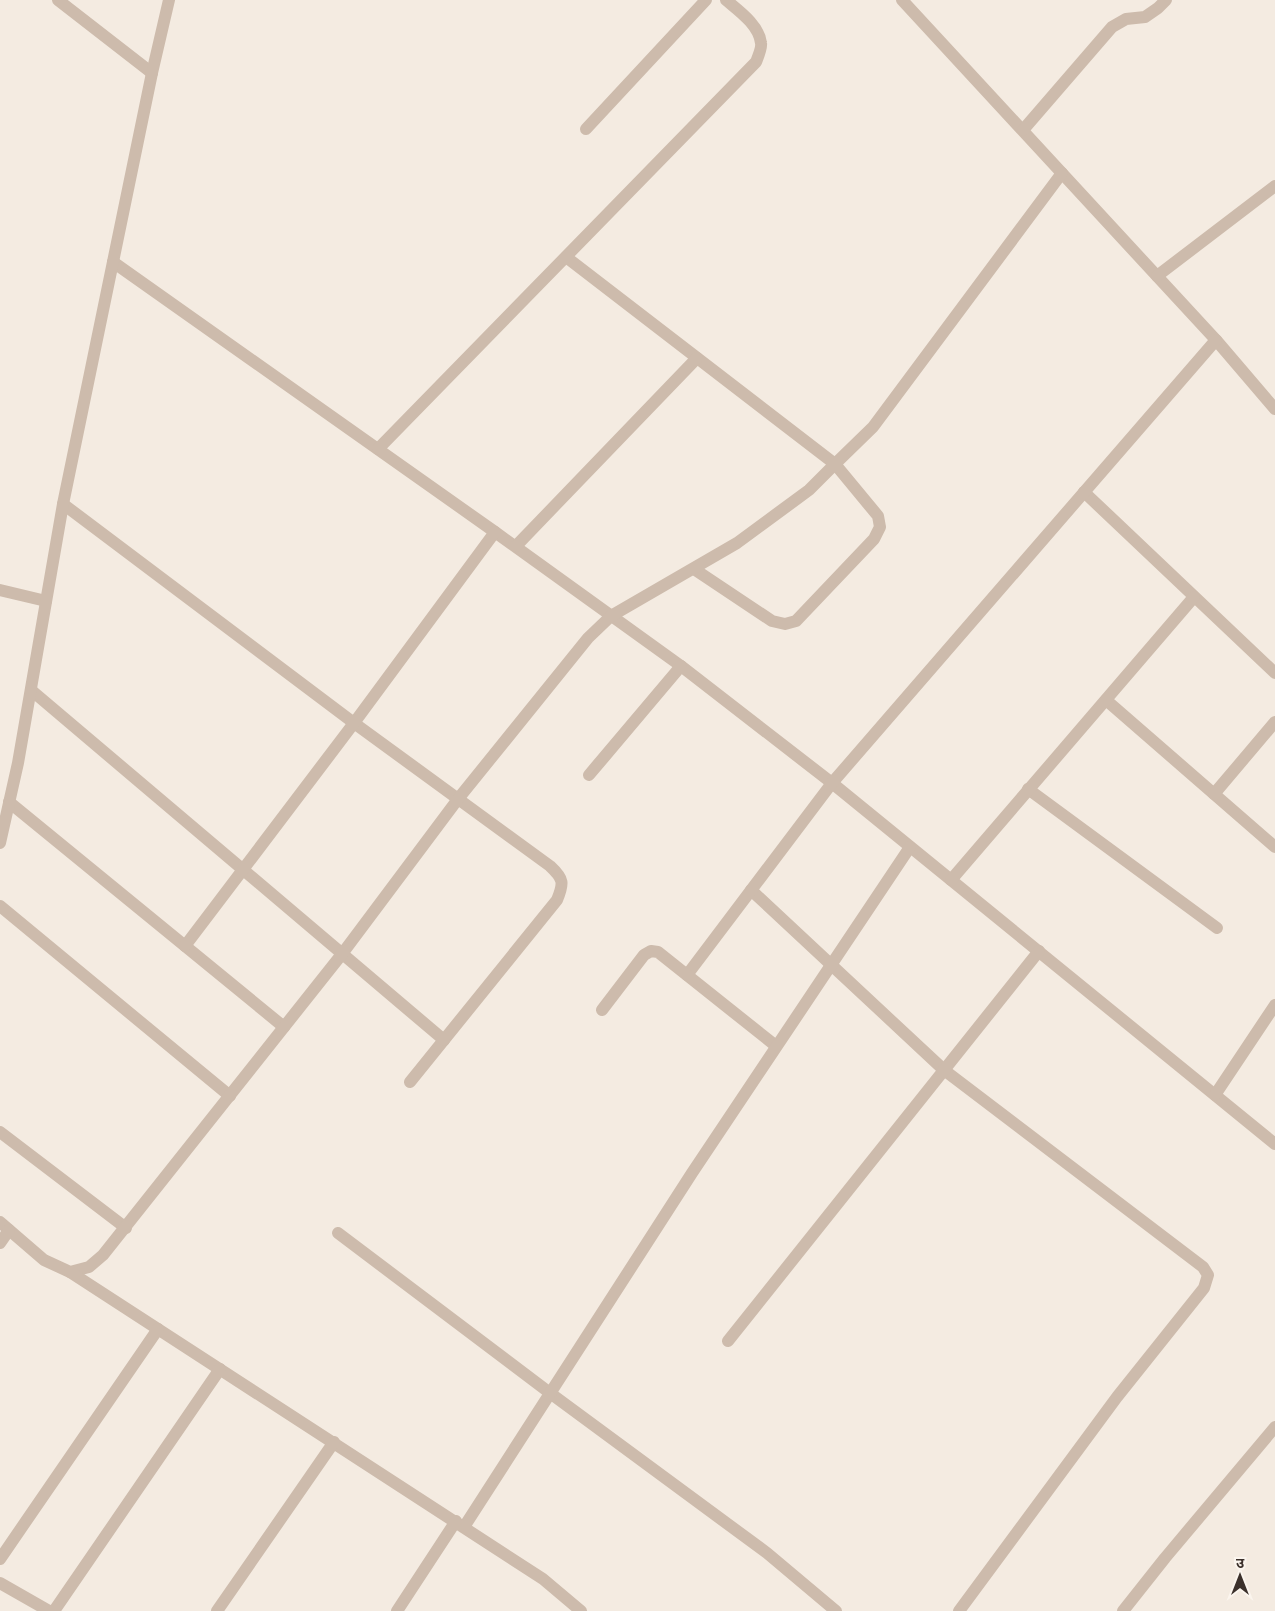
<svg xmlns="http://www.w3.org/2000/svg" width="1275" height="1611" font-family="'Sofia Sans Condensed','Noto Sans Devanagari',sans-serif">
<rect width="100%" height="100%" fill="#f4ebe1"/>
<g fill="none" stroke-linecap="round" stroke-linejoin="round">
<g stroke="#cdbbac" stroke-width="12">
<polyline points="58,0 152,73"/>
<polyline points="902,0 1216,340 1275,409"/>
<polyline points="586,129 706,0"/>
<polyline points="1023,130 1112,27 1126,19 1145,17 1158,8 1166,0"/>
<polyline points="566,257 835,464 878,516 880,527 874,539 796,621 785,624 772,621 694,569"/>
<polyline points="113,262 495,532 681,666 832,783 1275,1144"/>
<polyline points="1157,276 1275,186"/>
<path d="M378 449 756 62C758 57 762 48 761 43 759 25 739 11 726 0"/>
<polyline points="1084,492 1275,673"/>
<path d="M63 504 354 723 550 866C564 879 564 883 557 900L410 1082"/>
<polyline points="516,546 697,358"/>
<polyline points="0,590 46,601"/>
<polyline points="31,690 444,1040"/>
<polyline points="1106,700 1275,847"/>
<polyline points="589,775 681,666"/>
<polyline points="1028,789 1217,928"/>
<polyline points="1214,794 1275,722"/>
<polyline points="9,802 284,1027"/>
<polyline points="0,843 18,763 63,504 152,73 169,0"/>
<polyline points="951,880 1194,597"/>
<polyline points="751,890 944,1070 1203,1267 1208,1275 1204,1288 1117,1397 959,1611"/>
<polyline points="0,906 230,1096"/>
<polyline points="185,946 354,723 495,532"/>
<polyline points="687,975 832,783 1216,340"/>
<polyline points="602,1010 644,955 651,951 658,952 776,1046"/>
<polyline points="1215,1095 1275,1005"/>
<polyline points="0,1132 126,1228"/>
<polyline points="0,1222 44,1260 70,1272 89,1267 103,1255 342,954 458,799 588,638 611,616 737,543 809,490 835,464 873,427 1062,173"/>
<polyline points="338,1233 550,1393 767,1553 836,1611"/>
<polyline points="0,1243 9,1230"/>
<polyline points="70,1272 543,1579 581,1611"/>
<polyline points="728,1341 1039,951"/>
<polyline points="464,1527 692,1173 910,847"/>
<polyline points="0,1559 158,1329"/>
<polyline points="0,1583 49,1611"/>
<polyline points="54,1611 220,1369"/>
<polyline points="217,1611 334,1442"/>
<polyline points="397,1611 456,1521"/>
<polyline points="1123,1611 1165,1558 1275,1427"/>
</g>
</g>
<g transform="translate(1240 1576)" stroke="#fbf5ee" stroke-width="4" paint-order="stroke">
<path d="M0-4L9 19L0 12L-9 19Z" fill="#3b302b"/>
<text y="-8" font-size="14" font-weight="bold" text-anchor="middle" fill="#3b302b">उ</text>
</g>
</svg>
